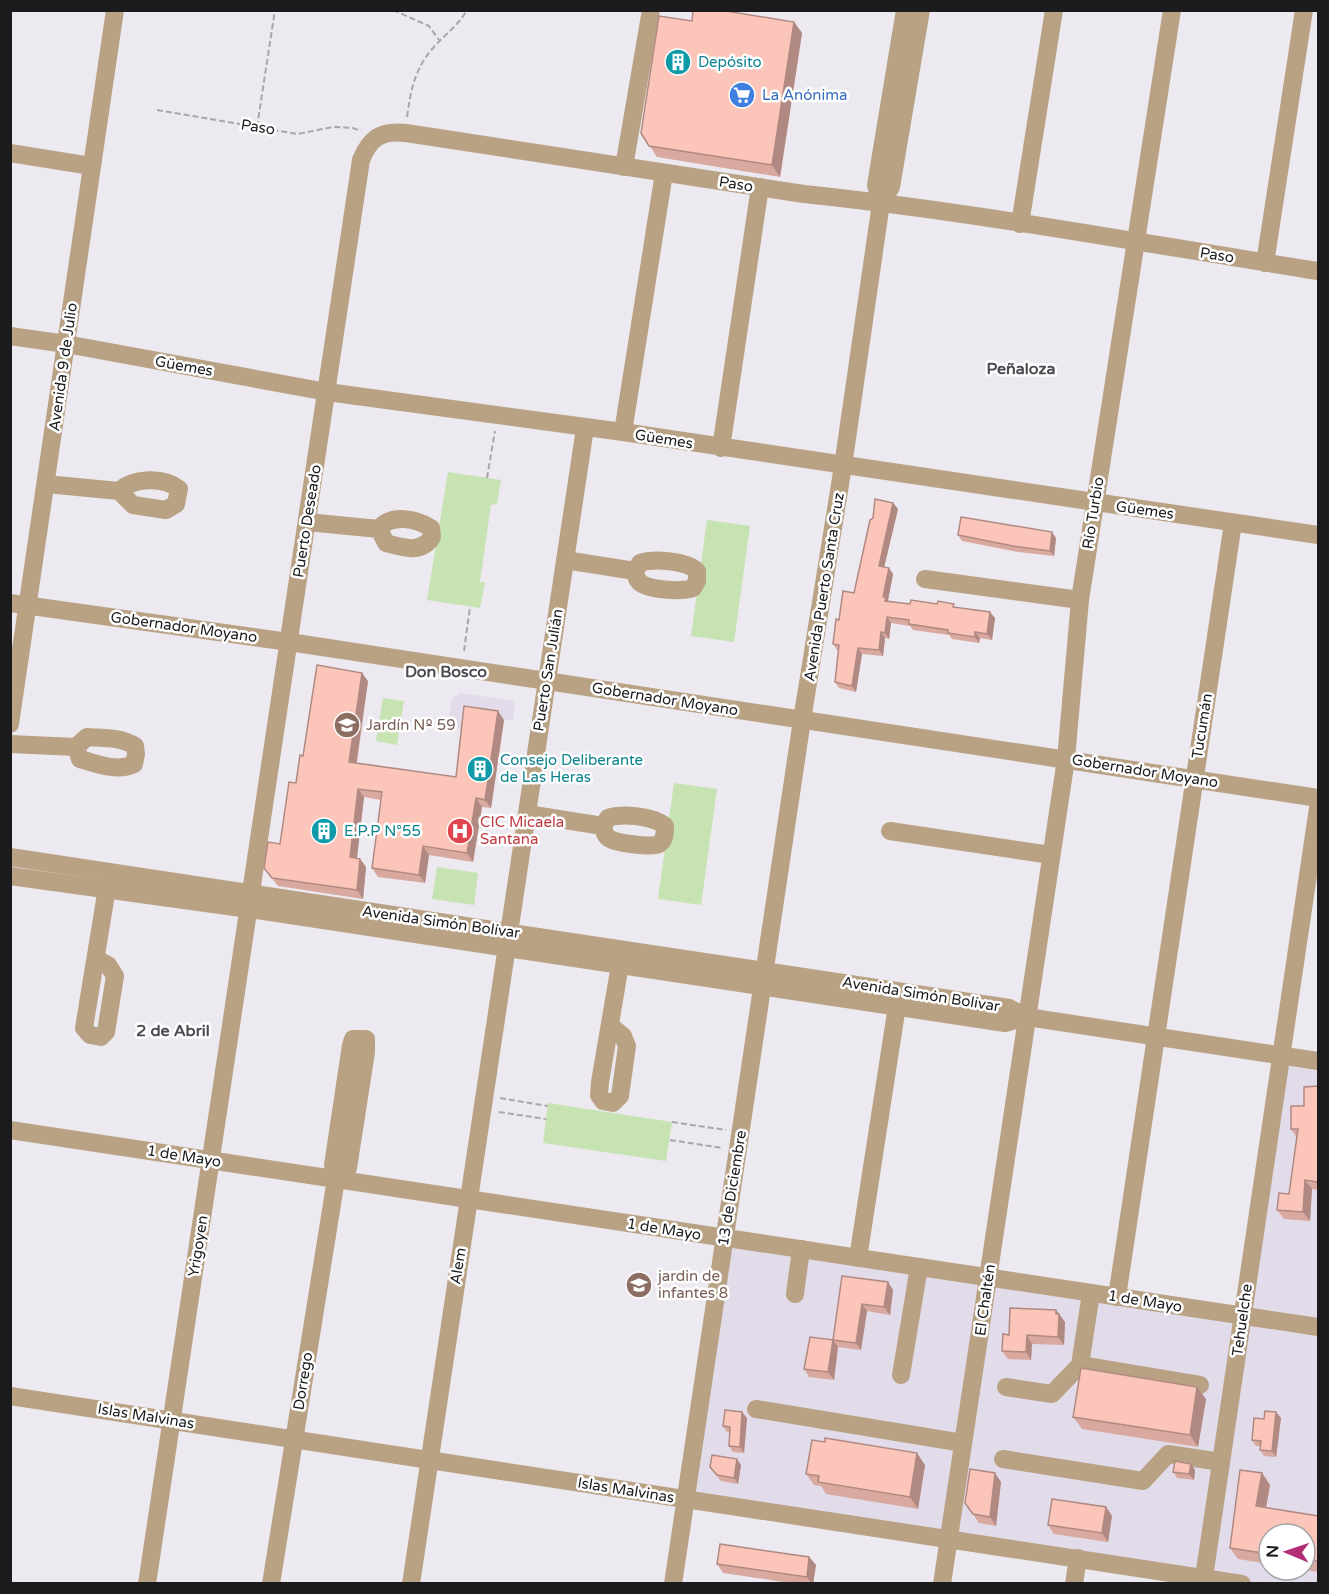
<svg xmlns="http://www.w3.org/2000/svg" width="1329" height="1594" font-family="'Varela Round',sans-serif">
<rect width="100%" height="100%" fill="#ece9f1"/>
<g fill="#e1dbea" fill-rule="evenodd">
<polygon points="460,693 515,701 513,720 503,720 469,730 447,727 452,699"/>
<path d="M1281 1056 1318 1061V1583H1203L685 1499 725 1238 1242 1316ZM1269 1534H1305V1570H1269Z"/>
</g>
<g fill="#c6e3b1">
<polygon points="448,472 501,480 497,504 491,505 480,582 485,582 480,608 427,600"/>
<polygon points="707,520 750,526 734,642 691,636"/>
<polygon points="383,698 404,701 397,745 376,741"/>
<polygon points="674,783 717,789 701,905 658,899"/>
<polygon points="437,867 478,873 474,905 432,899"/>
<polygon points="548,1103 672,1122 666,1161 543,1143"/>
</g>
<g fill="none" stroke-linecap="round" stroke-linejoin="round">
<g stroke="#a9a6ad" stroke-width="2" stroke-dasharray="6 3" stroke-linecap="butt">
<polyline points="393,10 429,26 439,40"/>
<polyline points="157,110 298,134 333,127 353,128 361,131"/>
<path d="M407 117C411 90 414 70 433 48 444 35 458 26 467 10"/>
<polyline points="257,127 275,10"/>
<polyline points="487,478 495,431"/>
<polyline points="464,651 470,607"/>
<polyline points="500,1098 548,1106"/>
<polyline points="499,1112 546,1119"/>
<polyline points="672,1122 726,1130"/>
<polyline points="670,1140 723,1148"/>
</g>
<g stroke="#b9a284" stroke-width="18">
<polyline points="10,153 91,166"/>
<polyline points="624,167 651,10"/>
<polyline points="881,203 891,187 921,10"/>
<polyline points="1020,224 1054,10"/>
<polyline points="1265,263 1304,10"/>
<polyline points="10,336 66,344 327,392 623,432 1318,535"/>
<polyline points="623,432 664,173"/>
<polyline points="721,448 760,187"/>
<path d="M46 484 119 491 133 505 166 510 176 504 179 489C163 476 133 478 119 491"/>
<path d="M307 522 379 529 386 543C403 548 421 554 432 537L431 528C417 519 391 513 379 529"/>
<path d="M565 560 635 571C636 577 637 581 642 584 652 590 682 592 693 588L697 581V571C687 561 654 558 640 563L635 571"/>
<polyline points="925,579 1080,600"/>
<polyline points="10,603 289,642 1318,798"/>
<polyline points="10,724 115,10"/>
<path d="M10 744 76 747 87 737C103 738 121 737 135 746L136 754 134 764C117 772 97 764 80 759L76 747"/>
<path d="M527 814 603 826C604 832 605 836 610 839 617 843 652 848 659 844 665 840 665 833 665 826 654 816 621 813 608 818L603 826"/>
<polyline points="890,831 1051,855"/>
<polyline points="10,857 1009,1008 1027,1017 1318,1061"/>
<polyline points="10,876 249,909 1005,1023 1027,1017"/>
<polyline points="96,959 108,965 115,976 106,1032 101,1037 90,1035 84,1028 107,888"/>
<polyline points="610,1025 623,1036 627,1046 620,1096 613,1103 603,1101 599,1095 600,1082 620,965"/>
<polyline points="10,1130 1318,1327"/>
<polyline points="858,1258 897,1006"/>
<polyline points="1091,1293 1080,1365 1200,1385"/>
<polyline points="795,1294 801,1249"/>
<polyline points="1117,1297 1233,523"/>
<polyline points="901,1375 919,1267"/>
<polyline points="1006,1387 1052,1394 1080,1365"/>
<polyline points="10,1396 1242,1584"/>
<polyline points="756,1409 963,1443"/>
<polyline points="1003,1459 1143,1481 1168,1454 1221,1462"/>
<path d="M147 1584 361 160C370 138 381 130 406 133L804 194C976 212 1147 244 1318 271"/>
<polyline points="271,1584 336,1179 333,1165 351,1045 353,1039 366,1039 366,1052 348,1168 336,1179"/>
<polyline points="411,1584 585,428"/>
<polyline points="673,1584 802,720 843,466 881,203 876,185 905,10"/>
<polyline points="942,1584 1066,759 1080,600 1172,10"/>
<polyline points="1074,1584 1078,1558"/>
<polyline points="1203,1584 1318,808"/>
</g>
</g>
<g fill="#d9a99f">
<polygon points="692,21 794,22 802,33 780,177 657,157 641,133"/>
<polygon points="893,503 898,509 884,567 893,574 888,600 888,601 910,604 956,607 995,618 992,640 980,638 979,643 952,639 949,635 913,630 910,626 891,623 889,639 885,638 883,656 862,654 856,692 839,688 835,682 839,650 837,650 833,644 839,620 854,593"/>
<polygon points="958,535 1056,538 1054,556 1018,552 962,541"/>
<polygon points="368,681 357,763 456,777 504,720 491,808 482,807 473,862 429,855 425,883 378,877 372,868 381,800 364,797 357,858 360,859 366,867 363,899 278,886 264,868 280,844 303,756"/>
<polygon points="1318,1086 1318,1190 1312,1189 1310,1221 1284,1219 1277,1210 1289,1194 1297,1138 1291,1129 1304,1106"/>
<polygon points="842,1276 893,1290 890,1315 867,1311 861,1350 838,1347 834,1380 809,1377 804,1369 833,1340"/>
<polygon points="1056,1310 1065,1322 1064,1345 1032,1344 1031,1360 1008,1359 1002,1351 1009,1335"/>
<polygon points="1206,1399 1198,1447 1082,1429 1073,1417"/>
<polygon points="747,1418 744,1453 733,1452 729,1446 730,1432 727,1432 723,1426"/>
<polygon points="1281,1418 1276,1457 1264,1456 1260,1450 1261,1446 1256,1446 1252,1440 1264,1419"/>
<polygon points="825,1442 925,1465 918,1509 826,1494 821,1486 814,1485 806,1474"/>
<polygon points="741,1465 738,1484 721,1481 710,1467"/>
<polygon points="1195,1470 1194,1480 1177,1478 1173,1472"/>
<polygon points="1262,1473 1270,1485 1266,1508 1318,1516 1318,1572 1305,1570 1305,1534 1269,1534 1269,1564 1238,1559 1230,1548"/>
<polygon points="1001,1482 996,1526 979,1523 965,1503"/>
<polygon points="1106,1507 1112,1516 1108,1542 1054,1534 1048,1525"/>
<polygon points="809,1557 816,1565 813,1584 797,1584 723,1573 717,1564"/>
</g>
<g fill="#b08a82">
<polygon points="794,22 802,33 780,177 772,165"/>
<polygon points="893,503 898,509 883,572 879,566"/>
<polygon points="1052,532 1056,538 1054,556 1050,551"/>
<polygon points="889,568 893,574 888,600 890,603 890,607 883,597"/>
<polygon points="990,612 995,618 992,640 987,634"/>
<polygon points="887,617 891,623 889,639 885,633"/>
<polygon points="881,632 885,638 883,656 879,650"/>
<polygon points="975,632 980,638 979,643 975,637"/>
<polygon points="858,648 862,654 856,692 852,686"/>
<polygon points="362,673 368,681 355,771 349,762"/>
<polygon points="498,711 504,720 491,808 485,800"/>
<polygon points="358,789 364,797 356,866 350,857"/>
<polygon points="476,798 482,807 473,862 467,853"/>
<polygon points="423,846 429,855 425,883 419,875"/>
<polygon points="360,859 366,867 363,899 357,890"/>
<polygon points="1305,1180 1312,1189 1310,1221 1303,1212"/>
<polygon points="888,1282 893,1290 890,1315 884,1307"/>
<polygon points="862,1304 867,1311 861,1350 856,1343"/>
<polygon points="1056,1310 1065,1322 1064,1345 1058,1337"/>
<polygon points="1027,1335 1032,1344 1031,1360 1026,1352"/>
<polygon points="833,1340 838,1347 834,1380 828,1372"/>
<polygon points="1197,1387 1206,1399 1198,1447 1190,1435"/>
<polygon points="742,1412 747,1418 744,1453 740,1447"/>
<polygon points="1276,1412 1281,1418 1276,1457 1272,1451"/>
<polygon points="917,1453 925,1465 918,1509 910,1497"/>
<polygon points="737,1459 741,1465 738,1484 734,1478"/>
<polygon points="1191,1464 1195,1470 1194,1480 1189,1474"/>
<polygon points="995,1473 1001,1482 996,1526 990,1517"/>
<polygon points="1262,1473 1270,1485 1264,1518 1256,1506"/>
<polygon points="1106,1507 1112,1516 1108,1542 1102,1533"/>
<polygon points="809,1557 816,1565 813,1584 812,1584 807,1577"/>
</g>
<g fill="#fcc5b9" stroke="#b08a82" stroke-width="1.5">
<polygon points="693,10 720,10 794,22 772,165 649,146 641,133 659,16 692,21"/>
<polygon points="875,499 893,503 879,566 889,568 883,597 886,597 885,601 910,604 911,600 937,604 938,601 954,604 953,607 990,612 987,634 975,632 975,637 948,633 948,630 909,624 909,620 887,617 885,633 881,632 879,650 858,648 852,686 835,682 839,645 833,644 836,619 839,620 843,591 854,593 870,520 873,518"/>
<polygon points="961,517 1052,532 1050,551 1013,546 958,535"/>
<polygon points="317,665 362,673 349,762 456,777 464,706 498,711 485,800 476,798 467,853 423,846 419,875 372,868 382,792 358,789 350,857 360,859 357,890 272,878 264,868 268,842 280,844 289,782 296,783 300,755 303,756"/>
<polygon points="1318,1086 1318,1182 1305,1180 1303,1212 1277,1210 1279,1193 1289,1194 1298,1129 1291,1129 1291,1106 1304,1106 1304,1087"/>
<polygon points="842,1276 888,1282 884,1307 862,1304 856,1343 833,1340 828,1372 804,1369 810,1337 833,1340"/>
<polygon points="1010,1308 1056,1310 1056,1314 1059,1314 1058,1337 1027,1335 1026,1352 1002,1351 1003,1334 1009,1335"/>
<polygon points="1081,1368 1197,1387 1190,1435 1073,1417"/>
<polygon points="725,1410 742,1412 740,1447 729,1446 730,1427 723,1426"/>
<polygon points="1265,1411 1276,1412 1272,1451 1260,1450 1261,1441 1252,1440 1254,1418 1264,1419"/>
<polygon points="825,1438 917,1453 910,1497 818,1482 819,1476 806,1474 812,1440 825,1442"/>
<polygon points="712,1455 737,1459 734,1478 717,1475 710,1467"/>
<polygon points="1175,1461 1191,1464 1189,1474 1173,1472"/>
<polygon points="970,1469 995,1473 990,1517 973,1514 965,1503"/>
<polygon points="1240,1470 1262,1473 1256,1506 1318,1516 1318,1561 1305,1559 1305,1534 1269,1534 1269,1554 1230,1548"/>
<polygon points="1052,1499 1106,1507 1102,1533 1048,1525"/>
<polygon points="720,1544 809,1557 807,1577 717,1564"/>
</g>
<defs>
<symbol id="building-disc" viewBox="-11 -11 22 22"><circle r="9.5" fill="#0f9aa8" stroke="#fff"/><path d="M-4-6H4V6H1V3H-1V6H-4ZM-2.5-4.3h1.7v1.8h-1.7ZM.8-4.3h1.7v1.8H.8ZM-2.5-1h1.7V.8h-1.7ZM.8-1h1.7V.8H.8Z" fill="#fff"/></symbol>
<symbol id="supermarket-disc" viewBox="-11 -11 22 22"><circle r="9.5" fill="#3f7fe0" stroke="#fff"/><path d="M-6-5.5h2.5l.6 2H6L4.5 2H-2.5L-4.4-4H-6ZM-1.5 3.2a1.3 1.3 0 1 0 .1 0ZM3 3.2a1.3 1.3 0 1 0 .1 0Z" fill="#fff"/></symbol>
<symbol id="school-disc" viewBox="-11 -11 22 22"><circle r="9.5" fill="#8d6e63" stroke="#fff"/><path d="M0-5L7-2L0 1L-7-2ZM-4 1L0 2.5L4 1V4Q0 6-4 4Z" fill="#fff"/></symbol>
<symbol id="hospital-disc" viewBox="-11 -11 22 22"><circle r="9.5" fill="#e0444e" stroke="#fff"/><path d="M-5-5h3v3.5h4V-5h3V5h-3V1.5h-4V5h-3Z" fill="#fff"/></symbol>
</defs>
<g fill-rule="evenodd">
<use href="#building-disc" x="663" y="47" width="30" height="30"/>
<use href="#supermarket-disc" x="727" y="80" width="30" height="30"/>
<use href="#school-disc" x="332" y="710" width="30" height="30"/>
<use href="#building-disc" x="465" y="754" width="30" height="30"/>
<use href="#building-disc" x="309" y="816" width="30" height="30"/>
<use href="#hospital-disc" x="445" y="816" width="30" height="30"/>
<use href="#school-disc" x="624" y="1270" width="30" height="30"/>
</g>
<g text-anchor="middle" stroke-width="5" stroke-linejoin="round" paint-order="stroke">
<g font-size="15" fill="#0d838f" stroke="#fff" text-anchor="start">
<text x="698" y="67">Depósito</text>
<text x="500" y="765">Consejo Deliberante<tspan x="500" dy="17">de Las Heras</tspan></text>
<text x="344" y="836">E.P.P N°55</text>
</g>
<g font-size="15" fill="#366cbe" stroke="#fff" text-anchor="start">
<text x="762" y="100">La Anónima</text>
</g>
<g font-size="15" fill="#1b1a1d" stroke="#fff">
<text transform="translate(258 127) rotate(9)" y="5">Paso</text>
<text transform="translate(736 184) rotate(9)" y="5">Paso</text>
<text transform="translate(1217 255) rotate(9)" y="5">Paso</text>
<text transform="translate(184 366) rotate(10)" y="5">Güemes</text>
<text transform="translate(63 367) rotate(-82)" y="5">Avenida 9 de Julio</text>
<text transform="translate(664 439) rotate(9)" y="5">Güemes</text>
<text transform="translate(1145 510) rotate(8)" y="5">Güemes</text>
<text transform="translate(1093 513) rotate(-81)" y="5">Río Turbio</text>
<text transform="translate(307 521) rotate(-81)" y="5">Puerto Deseado</text>
<text transform="translate(824 587) rotate(-81)" y="5">Avenida Puerto Santa Cruz</text>
<text transform="translate(184 627) rotate(8)" y="5">Gobernador Moyano</text>
<text transform="translate(548 670) rotate(-81)" y="5">Puerto San Julián</text>
<text transform="translate(665 699) rotate(9)" y="5">Gobernador Moyano</text>
<text transform="translate(1202 726) rotate(-81)" y="5">Tucumán</text>
<text transform="translate(1145 771) rotate(9)" y="5">Gobernador Moyano</text>
<text transform="translate(441 922) rotate(8)" y="5">Avenida Simón Bolívar</text>
<text transform="translate(921 994) rotate(9)" y="5">Avenida Simón Bolívar</text>
<text transform="translate(184 1156) rotate(9)" y="5">1 de Mayo</text>
<text transform="translate(732 1188) rotate(-81)" y="5">13 de Diciembre</text>
<text transform="translate(664 1229) rotate(9)" y="5">1 de Mayo</text>
<text transform="translate(198 1246) rotate(-81)" y="5">Yrigoyen</text>
<text transform="translate(458 1266) rotate(-81)" y="5">Alem</text>
<text transform="translate(985 1300) rotate(-82)" y="5">El Chaltén</text>
<text transform="translate(1145 1301) rotate(9)" y="5">1 de Mayo</text>
<text transform="translate(1242 1320) rotate(-82)" y="5">Tehuelche</text>
<text transform="translate(303 1381) rotate(-81)" y="5">Dorrego</text>
<text transform="translate(146 1416) rotate(9)" y="5">Islas Malvinas</text>
<text transform="translate(626 1490) rotate(9)" y="5">Islas Malvinas</text>
</g>
<g font-size="15" fill="#785e54" stroke="#fff" text-anchor="start">
<text x="366" y="730">Jardín Nº 59</text>
<text x="658" y="1281">jardin de<tspan x="658" dy="17">infantes 8</tspan></text>
</g>
<g font-size="15" fill="#be3a42" stroke="#fff" text-anchor="start">
<text x="480" y="827">CIC Micaela<tspan x="480" dy="17">Santana</tspan></text>
</g>
<g font-size="16" font-weight="bold" fill="#4c4a50" stroke="#fff">
<text x="1021" y="374">Peñaloza</text>
<text x="446" y="677">Don Bosco</text>
<text x="173" y="1036">2 de Abril</text>
</g>
</g>
<rect width="1329" height="1594" fill="none" stroke="#1b1a1d" stroke-width="24"/>
<g transform="translate(1287 1552) rotate(272)"><circle r="28" fill="#ffffff" stroke="#a4a3a5" stroke-width="1.5"/>
<path d="M0-4.5L10 22L0 15L-10 22Z" fill="#b12d76"/>
<text y="-9" font-size="16" font-weight="bold" text-anchor="middle" fill="#1b1a1d">N</text>
</g>
</svg>
